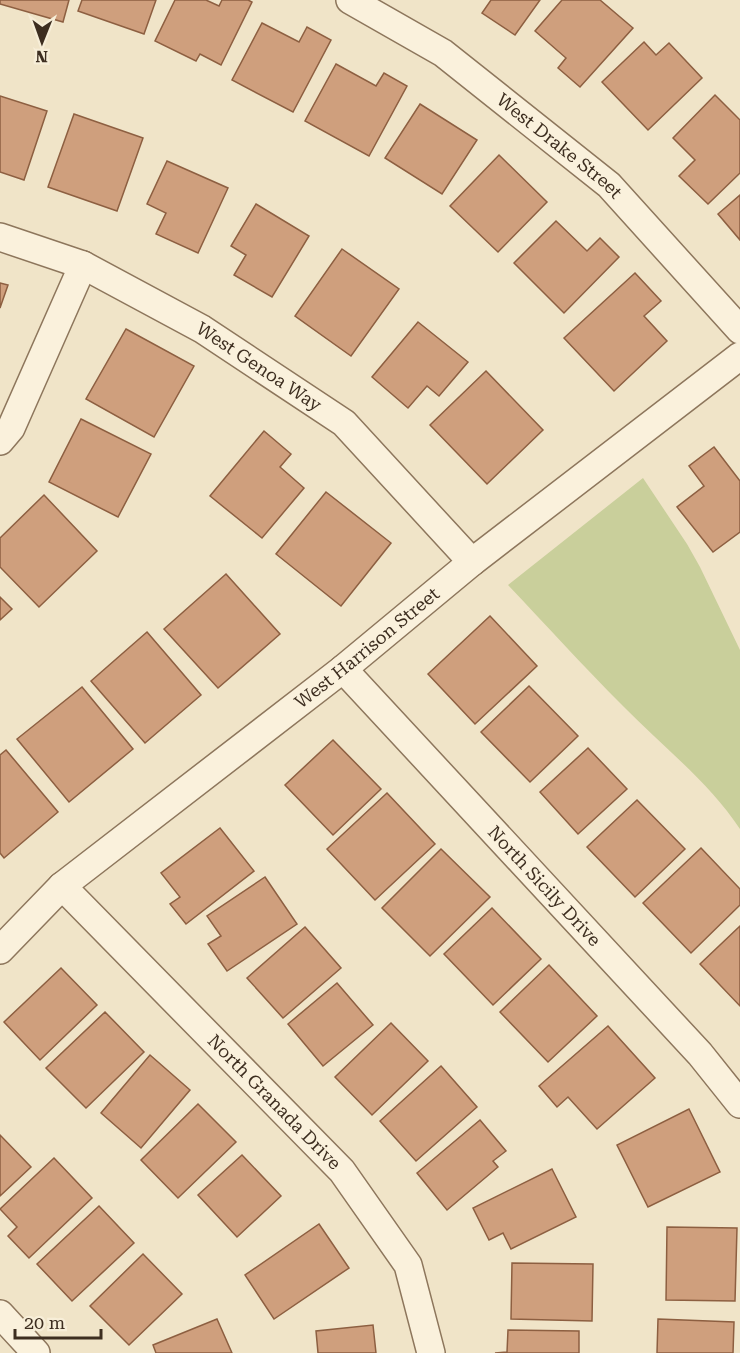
<svg xmlns="http://www.w3.org/2000/svg" width="740" height="1353" font-family="'Roboto Serif',serif">
<rect width="100%" height="100%" fill="#f0e4c8"/>
<path fill="#c9cf9b" d="M643 478 687 544 700 567 740 650V829C709 782 662 746 623 706 583 666 546 625 508 585Z"/>
<g fill="#cf9f7d" stroke="#8d5f41" stroke-width="1.5">
<polygon points="0,0 69,0 63,22 0,4"/>
<polygon points="82,0 156,0 144,34 78,11"/>
<polygon points="175,0 206,0 219,6 222,0 248,0 252,2 221,65 200,54 196,61 155,41"/>
<polygon points="491,0 540,0 515,35 482,13"/>
<polygon points="562,0 600,0 633,28 580,87 558,68 566,58 535,31"/>
<polygon points="262,23 299,42 307,27 331,40 293,112 232,80"/>
<polygon points="644,42 656,55 669,43 702,78 648,130 602,82"/>
<polygon points="336,64 376,86 384,73 407,86 369,156 305,121"/>
<polygon points="715,95 740,120 740,173 708,204 679,176 695,160 673,138"/>
<polygon points="0,96 47,111 24,180 0,172"/>
<polygon points="420,104 477,140 442,194 385,158"/>
<polygon points="74,114 143,138 117,211 48,187"/>
<polygon points="499,155 547,202 498,252 450,206"/>
<polygon points="167,161 228,188 198,253 156,234 166,213 147,204"/>
<polygon points="740,195 740,240 718,214"/>
<polygon points="256,204 309,236 272,297 234,275 246,255 231,246"/>
<polygon points="556,221 587,251 600,238 619,257 564,313 514,263"/>
<polygon points="342,249 399,289 351,356 295,316"/>
<polygon points="635,273 661,301 644,316 667,341 614,391 564,338"/>
<polygon points="0,283 8,285 0,308"/>
<polygon points="418,322 468,362 439,396 427,386 408,408 372,377"/>
<polygon points="126,329 194,366 154,437 86,399"/>
<polygon points="486,371 543,430 487,484 430,425"/>
<polygon points="81,419 151,454 118,517 49,482"/>
<polygon points="264,431 291,454 280,467 304,488 262,538 210,496"/>
<polygon points="714,447 740,481 740,532 713,552 677,507 704,486 689,466"/>
<polygon points="326,492 391,543 341,606 276,554"/>
<polygon points="44,495 97,551 39,607 0,567 0,538"/>
<polygon points="226,574 280,634 218,688 164,629"/>
<polygon points="0,597 12,609 0,620"/>
<polygon points="490,616 537,666 475,724 428,674"/>
<polygon points="147,632 201,695 145,743 91,681"/>
<polygon points="529,686 578,736 530,782 481,732"/>
<polygon points="82,687 133,749 69,802 17,739"/>
<polygon points="333,740 381,789 333,835 285,785"/>
<polygon points="588,748 627,789 578,834 540,792"/>
<polygon points="6,750 58,812 4,858 0,853 0,755"/>
<polygon points="387,793 435,844 375,900 327,849"/>
<polygon points="637,800 685,849 635,897 587,847"/>
<polygon points="220,828 254,871 186,924 170,904 180,897 161,873"/>
<polygon points="701,848 740,889 740,905 691,953 643,903"/>
<polygon points="441,849 490,897 430,956 382,908"/>
<polygon points="265,877 297,924 227,971 208,944 221,936 207,916"/>
<polygon points="492,908 541,959 493,1005 444,954"/>
<polygon points="740,926 740,1006 700,964"/>
<polygon points="305,927 341,968 283,1018 247,978"/>
<polygon points="549,965 597,1016 548,1062 500,1012"/>
<polygon points="61,968 97,1005 40,1060 4,1022"/>
<polygon points="337,983 373,1025 323,1066 288,1024"/>
<polygon points="105,1012 144,1052 86,1108 46,1068"/>
<polygon points="391,1023 428,1061 372,1115 335,1077"/>
<polygon points="608,1026 655,1078 597,1129 568,1097 557,1107 539,1086"/>
<polygon points="150,1055 190,1090 141,1148 101,1113"/>
<polygon points="441,1066 477,1107 416,1161 380,1121"/>
<polygon points="198,1104 236,1142 178,1198 141,1160"/>
<polygon points="689,1109 720,1172 648,1207 617,1145"/>
<polygon points="480,1120 506,1151 493,1161 498,1167 447,1210 417,1173"/>
<polygon points="0,1135 31,1167 0,1196"/>
<polygon points="242,1155 281,1196 237,1237 198,1195"/>
<polygon points="54,1158 92,1198 29,1258 8,1236 17,1227 0,1209"/>
<polygon points="552,1169 576,1217 511,1249 503,1233 489,1240 473,1208"/>
<polygon points="99,1206 134,1243 72,1301 37,1264"/>
<polygon points="319,1224 349,1268 274,1319 245,1275"/>
<polygon points="667,1227 737,1228 735,1301 666,1300"/>
<polygon points="143,1254 182,1294 129,1345 90,1306"/>
<polygon points="512,1263 593,1264 592,1321 511,1319"/>
<polygon points="217,1319 232,1353 156,1353 153,1345"/>
<polygon points="658,1319 734,1322 733,1353 657,1353"/>
<polygon points="373,1325 376,1353 318,1353 316,1331"/>
<polygon points="508,1330 579,1331 579,1353 495,1353 507,1352"/>
</g>
<g fill="none" stroke-linecap="round" stroke-linejoin="round">
<defs>
<g id="street">
<path id="s1" d="M350 0 443 53 609 185 740 330"/>
<path id="s2" d="M0 237 83 265 202 329 344 423 472 562"/>
<polyline points="0,441 11,428 83,265"/>
<path id="s3" d="M343 669 700 1054 740 1104"/>
<path id="s4" d="M62 886 342 1171 408 1265 431 1353"/>
<path id="s5" d="M0 950 62 886 343 669 472 562 740 356"/>
<polyline points="0,1314 36,1353"/>
</g>
</defs>
<use href="#street" stroke="#8d765c" stroke-width="30"/>
<use href="#street" stroke="#faf1dc" stroke-width="27"/>
</g>
<g text-anchor="middle" stroke-width="5" stroke-linejoin="round" paint-order="stroke">
<g font-size="18" fill="#3d2e20" stroke="#f7eed8">
<text dy="6" stroke="none"><textPath href="#s1" startOffset="256">West Drake Street</textPath></text>
<text dy="6" stroke="none"><textPath href="#s2" startOffset="291">West Genoa Way</textPath></text>
<text dy="6" stroke="none"><textPath href="#s5" startOffset="476">West Harrison Street</textPath></text>
<text dy="6" stroke="none"><textPath href="#s3" startOffset="296">North Sicily Drive</textPath></text>
<text dy="6" stroke="none"><textPath href="#s4" startOffset="303">North Granada Drive</textPath></text>
</g>
</g>
<g transform="translate(42 42) rotate(181)" stroke="#f7eed8" stroke-width="4.5" paint-order="stroke">
<path d="M0-4.5L10 22L0 15L-10 22Z" fill="#3d2e20"/>
<text y="-9" font-size="16" font-weight="bold" text-anchor="middle" fill="#3d2e20">N</text>
</g>
<path d="M15 1329v9h86v-9" fill="none" stroke="#3d2e20" stroke-width="3"/>
<text x="24" y="1329" font-size="18" fill="#3d2e20" stroke="#f7eed8" stroke-width="4.5" paint-order="stroke">20 m</text>
</svg>
